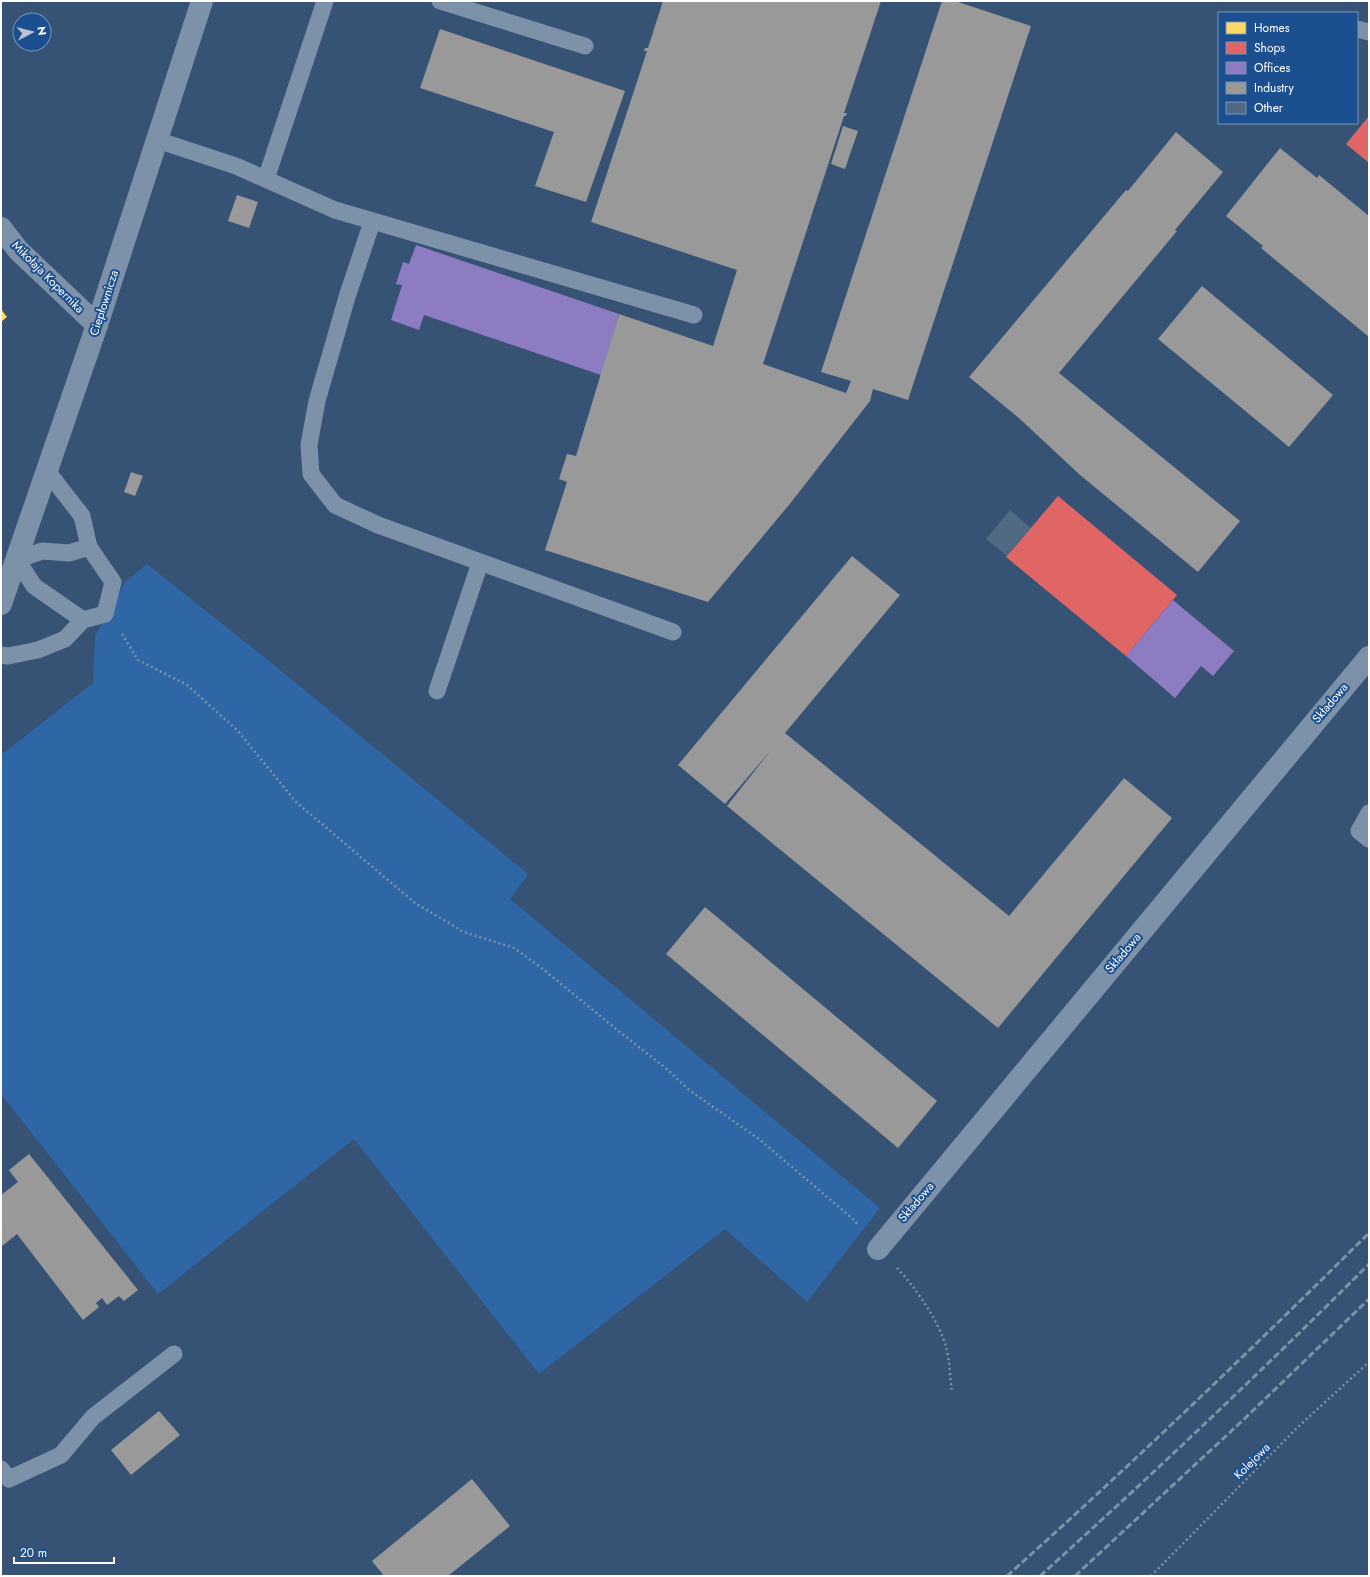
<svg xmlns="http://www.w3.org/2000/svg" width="1370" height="1577" font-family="Jost,sans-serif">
<rect width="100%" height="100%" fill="#365274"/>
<polygon fill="#2f66a5" points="147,564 268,660 528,874 510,899 880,1208 807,1302 725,1229 539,1374 354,1139 158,1294 1,1094 1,755 93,683 95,636 125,582"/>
<polygon fill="#ffd966" points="1,309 7,317 1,322"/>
<g fill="#e06666">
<polygon points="1369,116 1369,163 1346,144"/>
<polygon points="1058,496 1177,595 1126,656 1006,557"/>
</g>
<g fill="#8e7cc3">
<polygon points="416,245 619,314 601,375 424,315 419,330 391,320 402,285 396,284 403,262 409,264"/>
<polygon points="1173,600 1234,651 1213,676 1201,666 1175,698 1126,656"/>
</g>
<g fill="#999">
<polygon points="663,1 881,1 844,113 847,113 846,116 844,116 763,364 846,393 851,381 821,372 942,1 955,1 1031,26 908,400 873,389 870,401 789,505 708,602 545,550 567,482 559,479 567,454 576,456 619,314 713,346 737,270 591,222 647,51 644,51 645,48 648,48"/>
<polygon points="440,29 625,91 586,202 535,186 554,132 420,88"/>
<polygon points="843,126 858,131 845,169 831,164"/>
<polygon points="1176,132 1223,172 1175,230 1177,231 1059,373 1240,521 1198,572 1080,475 1020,419 969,377 1126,190 1128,191"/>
<polygon points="1280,148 1317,178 1319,175 1369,216 1369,337 1261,248 1263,246 1226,216"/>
<polygon points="237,195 258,202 249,228 228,221"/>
<polygon points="1202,286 1333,395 1289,447 1158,339"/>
<polygon points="131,472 143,476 135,496 124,492"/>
<polygon points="852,556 900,595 785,733 1009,916 1124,778 1172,818 998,1028 727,806 771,750 725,804 678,765"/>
<polygon points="705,907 937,1101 898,1148 666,954"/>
<polygon points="29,1154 138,1290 124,1301 119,1296 107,1305 102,1298 96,1303 99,1307 83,1320 17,1234 1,1247 1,1195 18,1182 9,1170"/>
<polygon points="159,1411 180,1435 131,1475 111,1450"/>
<polygon points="472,1479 510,1526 448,1576 384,1576 372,1561"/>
</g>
<polygon fill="#526984" points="1010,510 1031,528 1007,556 986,539"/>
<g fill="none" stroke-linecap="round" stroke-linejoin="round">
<g stroke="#7d92a8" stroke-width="2.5" stroke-dasharray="2 3" stroke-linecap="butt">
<polyline points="122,634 138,660 187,685 238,731 296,802 415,903 464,932 514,948 543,969 616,1029 668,1070 689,1090 759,1139 853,1219 859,1226"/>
<path d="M897 1268C915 1287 939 1321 946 1347 950 1361 950 1378 952 1393"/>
<polyline points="1151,1576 1299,1426 1369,1362"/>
</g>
<g stroke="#7d92a8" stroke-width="17">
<polyline points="440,1 585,46"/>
<polyline points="1357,29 1369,32"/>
<polyline points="157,140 236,166 335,210 694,315"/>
<polyline points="266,179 325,1"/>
<polyline points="372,222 347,297 317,401 309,445 311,474 335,505 378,525 673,632"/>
<polyline points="83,620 34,586 17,560 42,551 69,553 89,547"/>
<polyline points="1,655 8,656 38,650 65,639 83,620 105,614 113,582 89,547 82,516 47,471"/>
<polyline points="437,691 480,563"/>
<polyline points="1369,813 1359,831 1369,839"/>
<polyline points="1,1469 9,1479 61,1455 93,1417 174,1354"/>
</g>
<g stroke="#7d92a8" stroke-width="22">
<polyline points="1,228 18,250 97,325"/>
<polyline points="1,604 97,325 202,1"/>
<polyline points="878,1249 1369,657"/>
</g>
<g stroke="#7e92a7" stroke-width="3" stroke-dasharray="7 3" stroke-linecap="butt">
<path d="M1007 1576C1131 1465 1251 1350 1369 1233"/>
<path d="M1040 1576C1152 1475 1262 1371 1369 1264"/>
<polyline points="1075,1576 1240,1423 1369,1299"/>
</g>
</g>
<g text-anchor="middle" stroke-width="4" stroke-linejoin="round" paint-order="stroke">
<g font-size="12" fill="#fff" stroke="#1b4f8f">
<text transform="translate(48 277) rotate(45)" y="4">Mikołaja Kopernika</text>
<text transform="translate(104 303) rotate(-72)" y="4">Ciepłownicza</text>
<text transform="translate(1330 703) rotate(-50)" y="4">Składowa</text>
<text transform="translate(1123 953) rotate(-50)" y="4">Składowa</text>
<text transform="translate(916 1202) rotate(-50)" y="4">Składowa</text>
<text transform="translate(1252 1461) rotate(-45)" y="4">Kolejowa</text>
</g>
</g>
<rect width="1370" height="1577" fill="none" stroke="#ffffff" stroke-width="4"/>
<rect x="1218" y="12" width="140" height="112" fill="#1b4f8f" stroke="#7695bc"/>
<rect x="1226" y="22" width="20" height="12" fill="#ffd966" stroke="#7695bc"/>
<text x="1254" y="32" font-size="12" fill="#ffffff">Homes</text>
<rect x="1226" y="42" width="20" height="12" fill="#e06666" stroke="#7695bc"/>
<text x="1254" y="52" font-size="12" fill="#ffffff">Shops</text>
<rect x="1226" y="62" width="20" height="12" fill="#8e7cc3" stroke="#7695bc"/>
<text x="1254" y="72" font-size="12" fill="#ffffff">Offices</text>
<rect x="1226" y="82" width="20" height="12" fill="#999999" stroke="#7695bc"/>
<text x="1254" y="92" font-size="12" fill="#ffffff">Industry</text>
<rect x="1226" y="102" width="20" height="12" fill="#526984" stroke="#7695bc"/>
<text x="1254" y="112" font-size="12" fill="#ffffff">Other</text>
<g transform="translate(32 32) rotate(83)"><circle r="19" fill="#1b4f8f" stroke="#7695bc"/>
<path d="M0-3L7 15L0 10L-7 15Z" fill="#b9c2ce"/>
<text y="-6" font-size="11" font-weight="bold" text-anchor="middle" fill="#ffffff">N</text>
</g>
<path d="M14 1557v6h100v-6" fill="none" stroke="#ffffff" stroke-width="2"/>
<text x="20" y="1557" font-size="12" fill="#ffffff" stroke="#1b4f8f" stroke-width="3" paint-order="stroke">20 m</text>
</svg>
